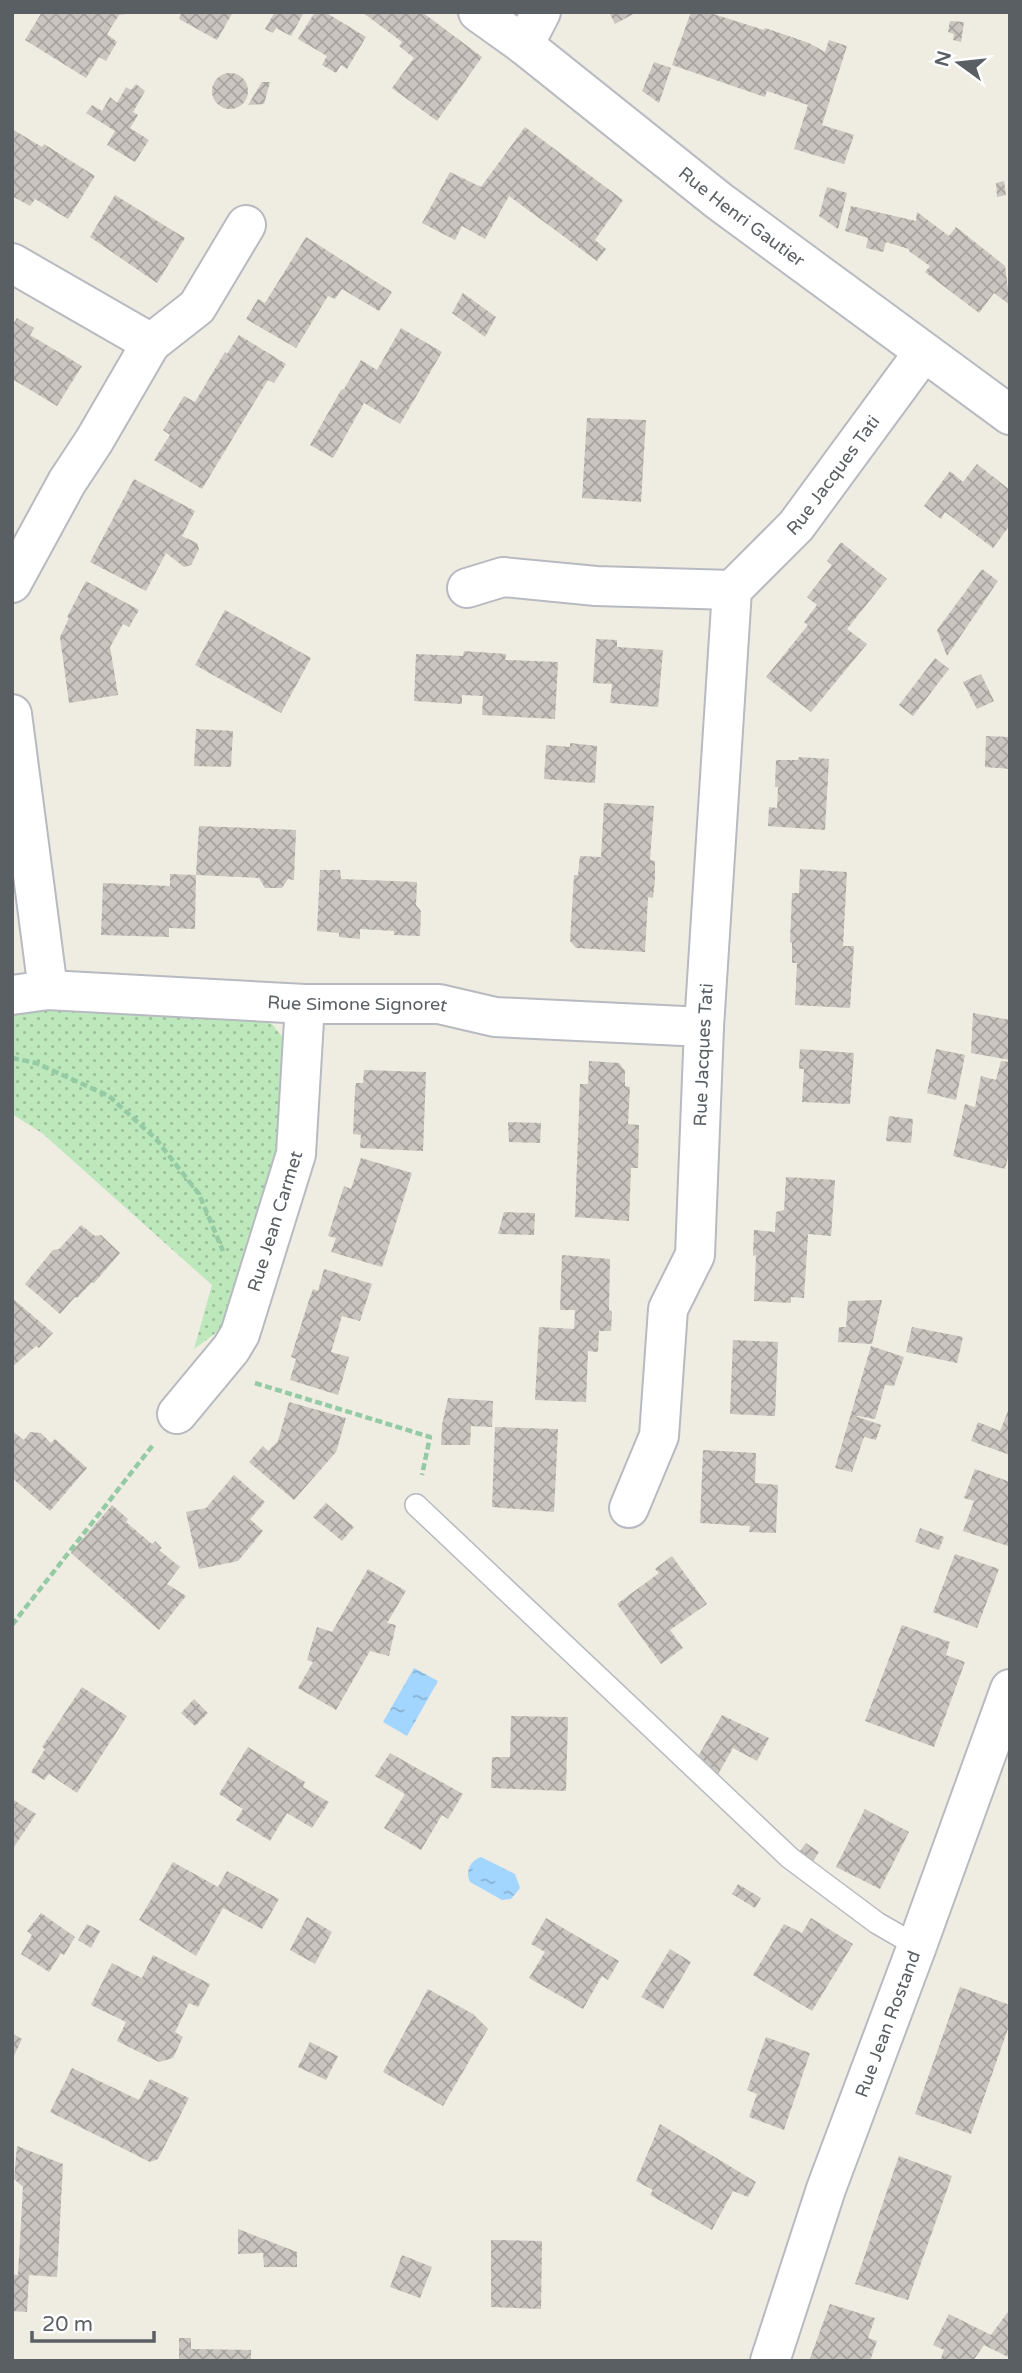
<svg xmlns="http://www.w3.org/2000/svg" width="1022" height="2373" font-family="'Varela Round',sans-serif">
<defs>
<pattern id="grass-dots" width="8" height="8" patternUnits="userSpaceOnUse" patternTransform="scale(1.75)"><rect width="8" height="8" fill="#bce8bc"/><path d="M2 2h.1M6 6h.1" fill="none" stroke="#9cbf9c" stroke-width="1.8" stroke-linecap="round"/></pattern>
<pattern id="water-ripples" width="26" height="14" patternUnits="userSpaceOnUse" patternTransform="scale(1.75)"><rect width="26" height="14" fill="#a2d6ff"/><path d="M2 4q2-2 4 0t4 0M15 11q2-2 4 0t4 0" fill="none" stroke="#87b1d2"/></pattern>
<pattern id="building-cross-hatch" width="8" height="8" patternUnits="userSpaceOnUse" patternTransform="scale(1.75)"><rect width="8" height="8" fill="#cac6bf"/><path d="M0 0l8 8M0 8l8-8" fill="none" stroke="#a7a49f"/></pattern>
</defs>
<rect width="100%" height="100%" fill="#efece2"/>
<polygon fill="url(#grass-dots)" points="35,1006 252,1016 272,1024 285,1040 278,1147 225,1326 194,1349 212,1285 42,1133 12,1114 12,1013"/>
<g fill="url(#water-ripples)">
<polygon points="414,1668 438,1681 407,1736 383,1722"/>
<path d="M481 1857 515 1874 520 1888 511 1899 502 1900 470 1882C465 1871 470 1861 481 1857Z"/>
</g>
<g fill="url(#building-cross-hatch)">
<polygon points="42,12 132,12 132,13 119,15 107,34 117,42 106,61 99,57 86,78 25,40"/>
<polygon points="182,12 233,12 217,40 179,19"/>
<polygon points="275,12 304,12 291,36 276,28 273,33 265,29"/>
<polygon points="315,12 325,12 366,37 347,69 341,65 336,73 322,65 327,56 298,39"/>
<polygon points="362,12 422,12 482,57 437,121 392,88 414,58 399,46 402,42"/>
<polygon points="609,12 637,12 615,24"/>
<polygon points="691,12 707,12 764,30 765,28 809,43 825,52 829,40 847,46 822,125 854,135 844,164 794,149 808,105 767,91 765,97 672,65"/>
<polygon points="950,21 964,22 961,42 953,40 954,34 948,32"/>
<polygon points="654,62 671,68 659,103 642,91"/>
<circle cx="230" cy="91" r="18"/>
<polygon points="262,82 270,82 264,104 248,105"/>
<polygon points="136,84 145,91 133,112 138,115 130,128 149,140 135,162 107,145 115,131 86,113 92,105 102,111 110,97 117,103 126,87 131,90"/>
<polygon points="525,127 623,200 595,240 606,249 597,261 509,196 485,239 462,226 455,240 422,223 450,172 481,187"/>
<polygon points="12,129 42,147 44,144 95,176 68,219 35,199 30,206 12,196"/>
<polygon points="1004,181 1006,195 997,197 996,183"/>
<polygon points="827,187 847,193 838,229 819,216"/>
<polygon points="115,195 185,238 157,283 90,237"/>
<polygon points="851,206 916,221 917,212 949,236 956,227 1005,266 1010,305 994,293 979,313 925,272 930,266 909,251 909,249 886,242 883,252 866,248 868,238 845,231"/>
<polygon points="306,237 392,292 379,311 342,289 335,299 328,296 296,348 246,319 258,299 265,303"/>
<polygon points="463,293 496,317 485,337 452,313"/>
<polygon points="17,318 34,328 30,335 82,366 57,406 12,379 12,326"/>
<polygon points="401,328 442,352 400,424 364,403 333,458 310,445 341,390 344,389 361,360 377,370"/>
<polygon points="239,335 286,364 274,383 268,380 202,489 154,460 170,435 163,430 184,396 195,402 225,352 227,354"/>
<polygon points="587,418 646,420 641,502 582,498"/>
<polygon points="977,464 1010,490 1010,525 993,548 945,512 941,519 924,506 950,471 963,482"/>
<polygon points="134,479 195,511 182,536 197,543 199,549 191,565 184,567 166,553 146,591 90,562"/>
<polygon points="841,542 887,579 847,629 867,644 811,712 766,677 808,625 804,622 817,605 807,597 832,565 827,561"/>
<polygon points="982,569 998,581 947,656 937,630"/>
<polygon points="86,581 139,610 129,627 123,624 110,647 118,695 69,703 60,637 69,618 67,617"/>
<polygon points="225,610 311,658 281,713 195,665"/>
<polygon points="596,639 617,640 617,647 663,650 658,707 610,703 612,684 593,683"/>
<polygon points="464,651 506,654 505,660 558,662 555,719 482,715 483,696 462,695 462,704 414,701 416,654 463,656"/>
<polygon points="935,658 949,669 913,716 899,705"/>
<polygon points="981,674 994,701 977,709 963,682"/>
<polygon points="196,729 233,731 231,767 194,766"/>
<polygon points="986,736 1010,737 1010,769 985,767"/>
<polygon points="570,743 597,746 595,783 544,779 546,745 570,747"/>
<polygon points="799,757 829,759 825,830 768,826 769,807 777,808 778,787 775,787 776,760 798,760"/>
<polygon points="604,803 654,806 650,860 655,861 655,879 653,898 648,897 645,952 576,948 570,941 574,875 578,875 580,856 601,857"/>
<polygon points="199,826 296,830 294,880 288,879 282,888 265,888 259,878 196,875"/>
<polygon points="800,869 847,872 843,946 854,946 850,1008 795,1005 797,963 792,963 792,943 790,942 792,893 799,893"/>
<polygon points="320,870 340,870 341,879 417,882 416,905 421,911 420,936 394,935 394,931 360,929 360,939 339,937 339,933 317,931"/>
<polygon points="170,874 196,875 195,929 169,928 169,937 101,935 103,883 170,886"/>
<polygon points="973,1013 1010,1020 1010,1060 971,1053"/>
<polygon points="800,1049 854,1053 850,1104 802,1102 804,1069 799,1069"/>
<polygon points="936,1049 965,1055 956,1100 927,1093"/>
<polygon points="589,1061 619,1063 625,1071 625,1086 630,1087 628,1124 639,1125 638,1168 631,1168 629,1221 575,1217 580,1084 588,1084"/>
<polygon points="1001,1061 1010,1062 1010,1149 1005,1169 953,1156 965,1104 975,1107 981,1076 996,1080"/>
<polygon points="364,1070 426,1072 423,1151 360,1148 361,1135 353,1134 355,1091 356,1083 363,1083"/>
<polygon points="889,1116 913,1119 911,1143 886,1141"/>
<polygon points="508,1122 541,1123 540,1143 509,1142"/>
<polygon points="361,1158 412,1173 382,1267 331,1252 336,1238 328,1236 344,1186 351,1189"/>
<polygon points="786,1177 835,1180 831,1236 808,1234 804,1298 791,1297 791,1303 754,1301 756,1255 753,1256 754,1230 775,1232 776,1212 784,1210"/>
<polygon points="504,1212 535,1213 534,1235 498,1234"/>
<polygon points="81,1225 95,1236 101,1235 120,1253 94,1283 92,1282 77,1298 75,1297 60,1314 25,1284 53,1250 59,1249"/>
<polygon points="562,1255 610,1259 609,1310 612,1312 611,1331 599,1331 598,1352 588,1351 586,1402 535,1400 539,1327 574,1329 575,1310 560,1310"/>
<polygon points="324,1269 372,1284 360,1321 342,1316 331,1352 349,1357 338,1395 290,1380 296,1359 291,1357 308,1303 313,1289 318,1291"/>
<polygon points="12,1298 53,1333 39,1348 36,1346 12,1367"/>
<polygon points="882,1300 872,1344 838,1342 839,1327 846,1327 848,1301"/>
<polygon points="912,1327 963,1337 957,1363 906,1352"/>
<polygon points="733,1340 778,1342 775,1416 730,1414"/>
<polygon points="871,1346 904,1357 894,1386 885,1385 875,1419 852,1415 881,1425 876,1440 864,1437 852,1472 835,1468"/>
<polygon points="448,1398 493,1401 492,1427 471,1426 470,1445 441,1445 442,1425"/>
<polygon points="289,1402 346,1418 336,1452 294,1500 249,1462 263,1446 268,1451 278,1441"/>
<polygon points="1010,1406 1010,1455 971,1441 978,1422 1000,1431"/>
<polygon points="495,1427 558,1429 554,1512 492,1507"/>
<polygon points="12,1431 24,1440 30,1432 41,1433 51,1443 55,1439 87,1468 50,1511 12,1478"/>
<polygon points="703,1450 756,1453 755,1483 778,1485 776,1533 749,1532 750,1526 700,1523"/>
<polygon points="975,1469 1010,1482 1010,1540 1008,1546 963,1531 974,1501 964,1498"/>
<polygon points="234,1475 265,1502 250,1519 263,1531 238,1561 199,1569 186,1512 206,1508"/>
<polygon points="326,1503 354,1527 342,1541 313,1517"/>
<polygon points="112,1505 128,1519 126,1522 152,1544 155,1541 162,1548 159,1550 180,1567 167,1584 186,1596 159,1630 71,1553"/>
<polygon points="920,1528 944,1537 939,1550 915,1542"/>
<polygon points="955,1554 999,1569 977,1628 933,1612"/>
<polygon points="672,1556 707,1604 670,1630 683,1648 661,1664 617,1604 659,1573 655,1569"/>
<polygon points="368,1569 406,1591 387,1623 396,1625 389,1656 370,1651 336,1710 298,1688 313,1662 307,1660 317,1627 332,1632"/>
<polygon points="902,1625 950,1642 946,1655 965,1662 934,1747 865,1721"/>
<polygon points="82,1687 127,1716 77,1793 49,1774 44,1780 31,1772 45,1749 42,1747"/>
<polygon points="194,1699 208,1713 195,1726 181,1713"/>
<polygon points="722,1715 769,1738 757,1761 733,1748 717,1776 697,1758"/>
<polygon points="511,1716 568,1717 566,1791 491,1788 492,1757 510,1757"/>
<polygon points="248,1747 305,1782 303,1787 329,1802 312,1828 287,1813 270,1841 236,1820 243,1809 219,1794"/>
<polygon points="390,1753 463,1794 448,1819 442,1815 421,1850 384,1828 405,1794 375,1776"/>
<polygon points="12,1799 36,1814 12,1850"/>
<polygon points="865,1809 909,1832 880,1889 836,1867"/>
<polygon points="806,1843 819,1852 813,1861 800,1851"/>
<polygon points="173,1862 218,1887 227,1871 279,1899 262,1929 223,1908 196,1956 139,1920"/>
<polygon points="738,1884 761,1898 755,1908 732,1894"/>
<polygon points="41,1913 75,1937 64,1955 61,1953 49,1972 21,1954 32,1935 27,1931"/>
<polygon points="307,1917 332,1932 315,1964 290,1950"/>
<polygon points="546,1918 619,1961 608,1980 602,1976 583,2009 529,1978 545,1952 531,1944"/>
<polygon points="811,1918 853,1944 812,2011 753,1975 784,1924 802,1933"/>
<polygon points="87,1924 100,1931 91,1948 78,1940"/>
<polygon points="670,1949 691,1962 663,2009 641,1997"/>
<polygon points="153,1955 210,1984 198,2007 189,2003 175,2032 183,2037 173,2058 159,2062 117,2041 126,2022 91,2005 112,1963 142,1978"/>
<polygon points="960,1987 1010,2005 1010,2023 971,2134 915,2114"/>
<polygon points="428,1989 473,2014 488,2029 443,2106 383,2072"/>
<polygon points="12,2033 22,2039 12,2060"/>
<polygon points="766,2037 810,2053 784,2130 749,2117 757,2094 747,2090"/>
<polygon points="310,2042 338,2056 326,2080 298,2067"/>
<polygon points="72,2068 139,2100 150,2079 189,2098 158,2159 150,2162 50,2112"/>
<polygon points="660,2124 756,2182 748,2197 733,2191 712,2230 650,2195 653,2190 636,2181"/>
<polygon points="17,2146 63,2164 57,2277 29,2275 27,2312 12,2311 12,2274 18,2275 23,2187 14,2179"/>
<polygon points="899,2156 952,2176 908,2300 855,2284"/>
<polygon points="238,2229 297,2252 297,2267 264,2267 263,2253 238,2254"/>
<polygon points="491,2240 542,2241 541,2309 491,2307"/>
<polygon points="402,2255 432,2267 420,2298 390,2287"/>
<polygon points="830,2304 875,2318 868,2338 877,2341 870,2361 809,2361"/>
<polygon points="1010,2309 1010,2358 984,2345 973,2361 940,2361 944,2350 933,2345 949,2314 991,2335"/>
<polygon points="179,2338 191,2338 191,2349 251,2350 251,2361 179,2361"/>
</g>
<g fill="none" stroke-linecap="round" stroke-linejoin="round">
<defs>
<polyline id="service" points="416,1505 790,1858 877,1923 917,1946"/>
<g id="minor">
<polyline points="524,45 541,12"/>
<polyline points="12,263 151,343 94,441 67,482 12,583"/>
<polyline points="151,343 197,307 246,225"/>
<polyline points="467,588 503,577 596,586 732,590"/>
<polyline points="12,714 48,990"/>
<path id="s1" d="M12 995 48 990 305 1004H439L495 1017 704 1027"/>
<path id="s2" d="M177 1414 231 1349 240 1334 296 1154 305 1004"/>
<path id="s3" d="M629 1508 659 1436 668 1309 695 1255 704 1027 732 590 796 526 923 353"/>
<path id="s4" d="M770 2361 826 2189 917 1946 1010 1689"/>
</g>
<g id="secondary">
<path id="s5" d="M478 12 524 45 719 201 1010 415"/>
</g>
</defs>
<use href="#service" stroke="#b7bac0" stroke-width="24"/>
<use href="#minor" stroke="#b7bac0" stroke-width="42"/>
<use href="#secondary" stroke="#b8bcc2" stroke-width="42"/>
<g stroke="#94caa4" stroke-width="4.5" stroke-dasharray="7 3.5" stroke-linecap="butt">
<polyline points="12,1058 36,1063 109,1096 156,1139 199,1194 223,1251"/>
<polyline points="255,1383 430,1437 422,1475"/>
<polyline points="12,1625 153,1445"/>
</g>
<use href="#service" stroke="#fff" stroke-width="21"/>
<use href="#minor" stroke="#fff" stroke-width="38"/>
<use href="#secondary" stroke="#fff" stroke-width="38"/>
</g>
<g text-anchor="middle" stroke-width="7" stroke-linejoin="round" paint-order="stroke">
<g font-size="18" fill="#5a5f64" stroke="#fff">
<text dy="6" stroke="none"><textPath href="#s5" startOffset="334">Rue Henri Gautier</textPath></text>
<text dy="6" stroke="none"><textPath href="#s3" startOffset="1085">Rue Jacques Tati</textPath></text>
<text dy="6" stroke="none"><textPath href="#s1" startOffset="346">Rue Simone Signoret</textPath></text>
<text dy="6" stroke="none"><textPath href="#s3" startOffset="466">Rue Jacques Tati</textPath></text>
<text dy="6" stroke="none"><textPath href="#s2" startOffset="220">Rue Jean Carmet</textPath></text>
<text dy="6" stroke="none"><textPath href="#s4" startOffset="357">Rue Jean Rostand</textPath></text>
</g>
</g>
<rect width="1022" height="2373" fill="none" stroke="#5a5f64" stroke-width="28"/>
<g transform="translate(959 63) rotate(285)" stroke="#ffffff" stroke-width="5" paint-order="stroke">
<path d="M0-5L12 26L0 18L-12 26Z" fill="#5a5f64"/>
<text y="-10" font-size="19" font-weight="bold" text-anchor="middle" fill="#5a5f64">N</text>
</g>
<path d="M32 2331v10h122v-10" fill="none" stroke="#5a5f64" stroke-width="3.5"/>
<text x="42" y="2331" font-size="21" fill="#5a5f64" stroke="#ffffff" stroke-width="5" paint-order="stroke">20 m</text>
</svg>
